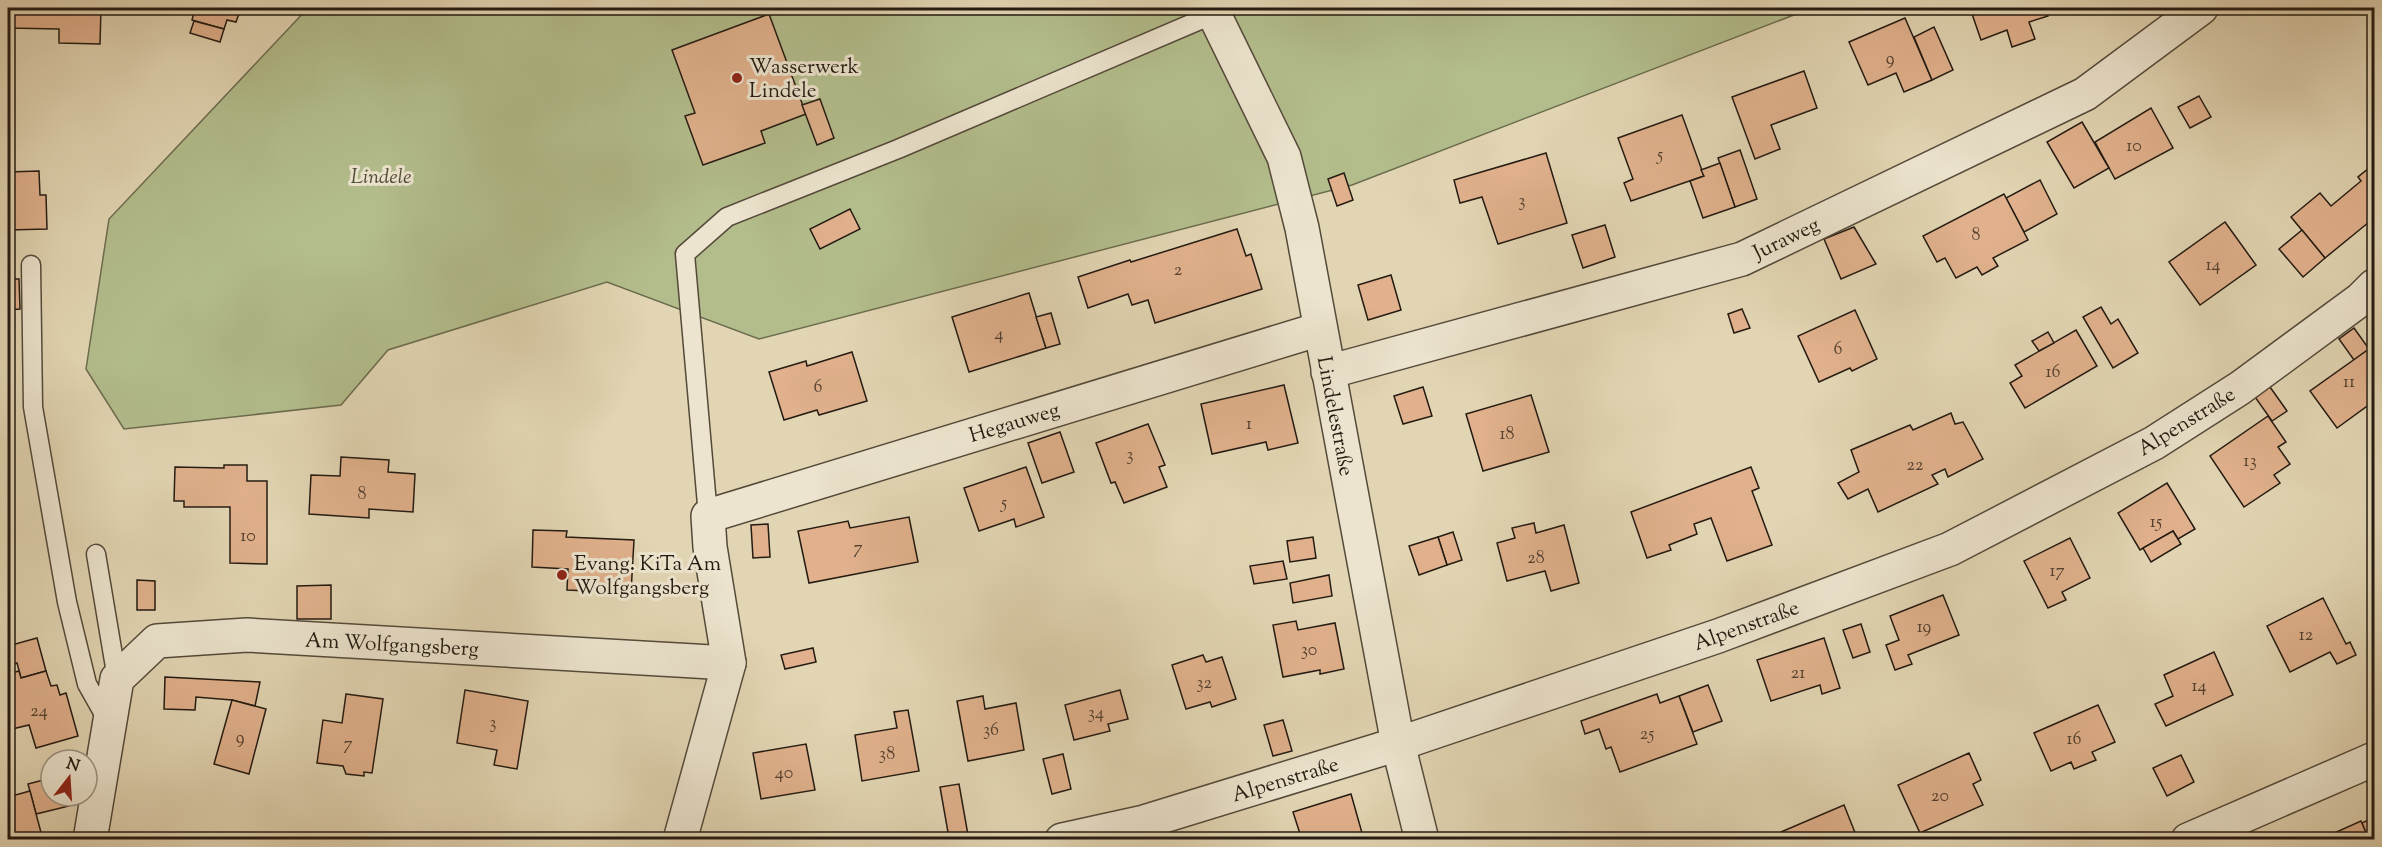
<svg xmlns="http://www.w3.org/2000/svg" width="2382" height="847" font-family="'Sorts Mill Goudy',serif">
<rect width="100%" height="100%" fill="#e2d5b3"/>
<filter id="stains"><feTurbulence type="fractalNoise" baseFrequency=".00333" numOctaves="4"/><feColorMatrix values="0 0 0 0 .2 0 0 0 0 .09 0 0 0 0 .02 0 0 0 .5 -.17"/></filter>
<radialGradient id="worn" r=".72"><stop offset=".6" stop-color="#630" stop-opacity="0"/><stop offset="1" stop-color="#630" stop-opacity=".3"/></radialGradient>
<polygon fill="#b3bd8c" stroke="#6c6c4f" stroke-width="1.5" points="308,8 1812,8 1352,185 759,339 607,282 388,350 341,405 124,429 86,369 109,219"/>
<g fill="#e0b18c" stroke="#241b12" stroke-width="1.5">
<polygon points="8,8 101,8 100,44 59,43 59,29 8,28"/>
<polygon points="195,8 241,8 236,22 227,20 224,29 192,20"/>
<polygon points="1970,8 2045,8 2048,16 2029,22 2035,39 2012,47 2007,30 1981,40"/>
<polygon points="769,14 806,114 761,131 765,143 703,165 685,116 695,113 672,50"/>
<polygon points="1905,18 1932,80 1904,92 1896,73 1868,85 1849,42"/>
<polygon points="194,21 224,29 220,42 190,33"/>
<polygon points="1934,27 1953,70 1932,80 1914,37"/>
<polygon points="1804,71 1817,108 1771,125 1780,149 1755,159 1732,97"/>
<polygon points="2199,96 2211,117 2190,128 2178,107"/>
<polygon points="820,99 834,138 817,145 802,105"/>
<polygon points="2151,108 2173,148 2115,179 2095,142"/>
<polygon points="1682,115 1704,176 1631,201 1624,183 1633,179 1618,138"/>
<polygon points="2082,122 2109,168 2074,188 2047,142"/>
<polygon points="1740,150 1757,199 1735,207 1718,158"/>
<polygon points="1546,153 1567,223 1498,244 1482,197 1460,203 1454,180"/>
<polygon points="1720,163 1735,207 1703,218 1690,181 1704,176 1701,170"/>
<polygon points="2374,164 2374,218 2325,258 2291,217 2320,193 2331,206 2361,181 2358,177"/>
<polygon points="39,171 40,195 46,195 47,229 8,230 8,172"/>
<polygon points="1344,173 1353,200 1337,206 1328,179"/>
<polygon points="2040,180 2057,214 2024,232 2006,198"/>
<polygon points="2004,194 2028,240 1993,258 1998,266 1982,275 1977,267 1956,278 1945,258 1937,262 1923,236"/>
<polygon points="850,209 860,229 820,249 810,229"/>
<polygon points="2225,222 2256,265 2200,305 2169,262"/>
<polygon points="1605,225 1615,257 1583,268 1572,235"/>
<polygon points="1854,227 1876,264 1841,279 1824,239"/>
<polygon points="1237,229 1246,256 1251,254 1262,289 1155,323 1148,300 1132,305 1128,294 1088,308 1078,277 1130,260 1131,262"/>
<polygon points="2302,230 2325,258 2303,277 2279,249"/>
<polygon points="1391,275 1401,310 1368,320 1358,285"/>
<polygon points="8,279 19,279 20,309 8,310"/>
<polygon points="1029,293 1046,348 969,372 952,317"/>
<polygon points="2101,307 2111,324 2118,319 2138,353 2113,368 2083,317"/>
<polygon points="1742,309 1750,328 1734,333 1728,314"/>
<polygon points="1855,310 1877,359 1852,371 1850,368 1819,382 1798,336"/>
<polygon points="1051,313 1060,344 1046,348 1036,317"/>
<polygon points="2354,328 2369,349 2354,360 2339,339"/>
<polygon points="2076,330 2097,366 2025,408 2010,383 2022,376 2015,365"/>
<polygon points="2048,332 2054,343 2039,351 2032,341"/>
<polygon points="2369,349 2374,356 2368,362 2374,371 2374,401 2337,428 2310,391"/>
<polygon points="852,352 867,401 819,415 817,410 784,420 769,372 806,361 807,366"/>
<polygon points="1284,385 1298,443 1268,450 1266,442 1212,454 1201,404"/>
<polygon points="1423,387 1432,416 1403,424 1394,396"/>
<polygon points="2270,387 2287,411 2272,421 2255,397"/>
<polygon points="1531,395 1549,452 1483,471 1466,414"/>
<polygon points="1951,413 1955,424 1963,422 1983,459 1948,477 1945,469 1932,475 1938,484 1878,512 1868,489 1848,499 1838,483 1859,472 1851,450 1910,425 1913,430"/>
<polygon points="2268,416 2286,442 2278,447 2290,464 2274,475 2280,483 2244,507 2210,456"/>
<polygon points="1148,424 1165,465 1159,467 1167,487 1124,503 1115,482 1111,483 1096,443"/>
<polygon points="1060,432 1074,472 1042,483 1028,443"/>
<polygon points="341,457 389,460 388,472 415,474 413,512 369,509 369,518 309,514 311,475 340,476"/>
<polygon points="224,465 247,465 247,481 267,481 267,564 230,563 230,507 184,507 184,501 174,501 175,467 224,468"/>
<polygon points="1026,467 1044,517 1016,527 1014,519 979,531 964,488"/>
<polygon points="1751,467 1759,488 1752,491 1772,545 1727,561 1711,518 1694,524 1697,534 1669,545 1671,550 1647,558 1631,512"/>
<polygon points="2167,483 2195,529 2178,539 2173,531 2140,550 2118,513"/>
<polygon points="909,517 918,562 809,583 798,531 848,521 850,528"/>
<polygon points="1534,523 1536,533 1564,525 1579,583 1551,591 1545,571 1507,581 1497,543 1515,538 1512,528"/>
<polygon points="768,524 770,557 753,558 751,525"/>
<polygon points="533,530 567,531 566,537 634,540 631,593 567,590 568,569 532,567"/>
<polygon points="2173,531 2181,544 2151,562 2143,548"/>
<polygon points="1453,532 1462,560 1447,565 1438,537"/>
<polygon points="1313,537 1316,558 1290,562 1287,541"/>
<polygon points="1438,537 1447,565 1419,575 1409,546"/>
<polygon points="2070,538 2090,578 2062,592 2066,600 2048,608 2024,561"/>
<polygon points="1283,561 1287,579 1254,584 1250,566"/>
<polygon points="1329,575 1332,596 1293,603 1290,583"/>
<polygon points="137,580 155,581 155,610 137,610"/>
<polygon points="331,585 331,619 297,619 297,586"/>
<polygon points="1943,595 1959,635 1908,655 1912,664 1895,670 1886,645 1899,640 1890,616"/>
<polygon points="2323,598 2346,644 2350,642 2356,655 2337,664 2330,652 2290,672 2267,626"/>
<polygon points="1296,621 1298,630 1335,623 1344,669 1320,674 1320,670 1283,677 1273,625"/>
<polygon points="1861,624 1870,652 1853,658 1843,630"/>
<polygon points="37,638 46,671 21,678 17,663 8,666 8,646"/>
<polygon points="1824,638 1840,688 1822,694 1820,685 1771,701 1757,660"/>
<polygon points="813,648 816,662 785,669 781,655"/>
<polygon points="2214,652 2233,695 2166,726 2155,704 2173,696 2164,675"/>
<polygon points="1203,655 1206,662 1222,657 1236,699 1212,707 1210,702 1186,709 1172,665"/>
<polygon points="19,671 21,678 46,671 51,686 57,685 60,695 66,693 78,736 36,748 29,725 8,730 8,674"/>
<polygon points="165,677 260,682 255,706 232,700 196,697 195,710 164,709"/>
<polygon points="1708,685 1722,721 1693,732 1679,696"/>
<polygon points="465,690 528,701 517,769 494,765 497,750 457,743"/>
<polygon points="1120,690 1128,719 1108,724 1110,731 1074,740 1065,705"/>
<polygon points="346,694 383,699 372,773 364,772 364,776 346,774 343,766 317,763 323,720 342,723"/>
<polygon points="1657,694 1660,703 1679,696 1697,744 1620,772 1611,747 1606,749 1599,729 1585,734 1581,721"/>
<polygon points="983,696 985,709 1016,703 1024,750 968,761 957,701"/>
<polygon points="232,700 266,709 249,774 214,764"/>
<polygon points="2098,705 2115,742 2092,752 2096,760 2074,769 2071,762 2051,771 2034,733"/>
<polygon points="908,710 919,771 862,781 855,735 897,728 894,712"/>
<polygon points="1283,720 1292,751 1273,756 1264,725"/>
<polygon points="806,744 815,790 761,799 753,753"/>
<polygon points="1969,753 1981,780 1973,784 1983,805 1920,833 1898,785"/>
<polygon points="1063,754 1071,789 1052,794 1043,759"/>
<polygon points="2181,755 2194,782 2167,796 2153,768"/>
<polygon points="51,778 51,796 66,796 69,806 36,814 28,784"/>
<polygon points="959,784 968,835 949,838 940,787"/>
<polygon points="30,791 43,840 8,840 8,797"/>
<polygon points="1351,794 1364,840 1302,840 1293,812"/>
<polygon points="1844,805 1858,840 1784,840 1781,832"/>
<polygon points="2374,817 2374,840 2369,840 2362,823"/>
<polygon points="2361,821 2369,840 2332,840 2330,835"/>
</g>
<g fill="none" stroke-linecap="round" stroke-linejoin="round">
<defs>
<g id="service">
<polyline points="31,265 33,407 67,602 87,684 109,723"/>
<polyline points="708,516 685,254 727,217 898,149 1214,14"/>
<polyline points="96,554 117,679"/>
</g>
<g id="minor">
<polyline points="1209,8 1214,14 1284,157 1302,228 1398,744 1422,840"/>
<polyline points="1328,372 1742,259 2085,94 2201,8"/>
<polyline points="90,840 117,679 157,641 247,635 729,663"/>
<polyline points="680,840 729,663 710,547 708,516 1320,329"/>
<polyline points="1062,840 1144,822 1398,744 1718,636 1950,549 2154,443 2240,388 2361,299 2374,286"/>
<polyline points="2188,840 2374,759"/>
</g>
</defs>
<use href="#service" stroke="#544a3a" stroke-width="21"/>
<use href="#minor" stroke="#544a3a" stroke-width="36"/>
<use href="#service" stroke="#ece4ce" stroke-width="18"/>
<use href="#minor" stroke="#ece4ce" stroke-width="33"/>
</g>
<g fill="#8f2418" stroke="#ece4ce" stroke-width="2">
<circle cx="737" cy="78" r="6"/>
<circle cx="562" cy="575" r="6"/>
</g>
<g text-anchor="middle" stroke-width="6" stroke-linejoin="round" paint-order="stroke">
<g font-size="18" fill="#534030">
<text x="1890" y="64">9</text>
<text x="2134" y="151">10</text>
<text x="1660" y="160">5</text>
<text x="1522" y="206">3</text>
<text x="1976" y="240">8</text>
<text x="2213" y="270">14</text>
<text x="1178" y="275">2</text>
<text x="999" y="339">4</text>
<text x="1838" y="354">6</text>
<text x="2053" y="377">16</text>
<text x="2349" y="387">11</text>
<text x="818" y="392">6</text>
<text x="1249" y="429">1</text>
<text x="1507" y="439">18</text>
<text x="1130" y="460">3</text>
<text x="2250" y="466">13</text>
<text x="1915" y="470">22</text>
<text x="362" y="499">8</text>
<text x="1004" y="508">5</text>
<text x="2156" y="527">15</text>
<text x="248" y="541">10</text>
<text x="858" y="553">7</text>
<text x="1536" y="563">28</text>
<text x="2057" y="576">17</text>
<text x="1924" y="632">19</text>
<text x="2306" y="640">12</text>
<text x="1309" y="655">30</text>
<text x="1798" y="678">21</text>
<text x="1204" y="688">32</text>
<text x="2199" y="691">14</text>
<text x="39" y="716">24</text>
<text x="1096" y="718">34</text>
<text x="493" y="728">3</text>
<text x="991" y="735">36</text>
<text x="1647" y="739">25</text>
<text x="240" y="743">9</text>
<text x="2074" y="744">16</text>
<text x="348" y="749">7</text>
<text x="887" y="759">38</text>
<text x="784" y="778">40</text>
<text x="1940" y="801">20</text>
</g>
<g font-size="21" fill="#241b12" stroke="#ece4ce" text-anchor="start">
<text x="749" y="73">Wasserwerk<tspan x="749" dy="24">Lindele</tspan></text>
<text x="574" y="570">Evang. KiTa Am<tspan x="574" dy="24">Wolfgangsberg</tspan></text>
</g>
<g font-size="21" font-style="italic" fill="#4f4c37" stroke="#ece4ce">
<text x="381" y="183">Lindele</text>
</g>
<g font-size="21" fill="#241b12" stroke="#ece4ce">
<text transform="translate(1786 238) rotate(-26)" y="7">Juraweg</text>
<text transform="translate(1336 416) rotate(79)" y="7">Lindelestraße</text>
<text transform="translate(2186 421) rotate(-32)" y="7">Alpenstraße</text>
<text transform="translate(1014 422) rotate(-17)" y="7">Hegauweg</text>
<text transform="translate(1746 625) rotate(-20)" y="7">Alpenstraße</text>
<text transform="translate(392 644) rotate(3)" y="7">Am Wolfgangsberg</text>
<text transform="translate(1285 779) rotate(-17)" y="7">Alpenstraße</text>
</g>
</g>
<rect width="2382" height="847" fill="none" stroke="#e2d5b3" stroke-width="30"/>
<rect x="9" y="9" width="2364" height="829" fill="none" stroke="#241b12" stroke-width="3"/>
<rect x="15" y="15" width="2352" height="817" fill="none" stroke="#241b12" stroke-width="1.5"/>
<g transform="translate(69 778) rotate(17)"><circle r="28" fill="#ece4ce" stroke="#9c9483" stroke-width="1.5"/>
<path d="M0-4.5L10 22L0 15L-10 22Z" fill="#8f2418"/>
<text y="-9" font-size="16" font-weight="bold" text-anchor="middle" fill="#241b12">N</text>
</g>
<rect width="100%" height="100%" filter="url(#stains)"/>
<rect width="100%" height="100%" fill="url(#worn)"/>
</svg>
